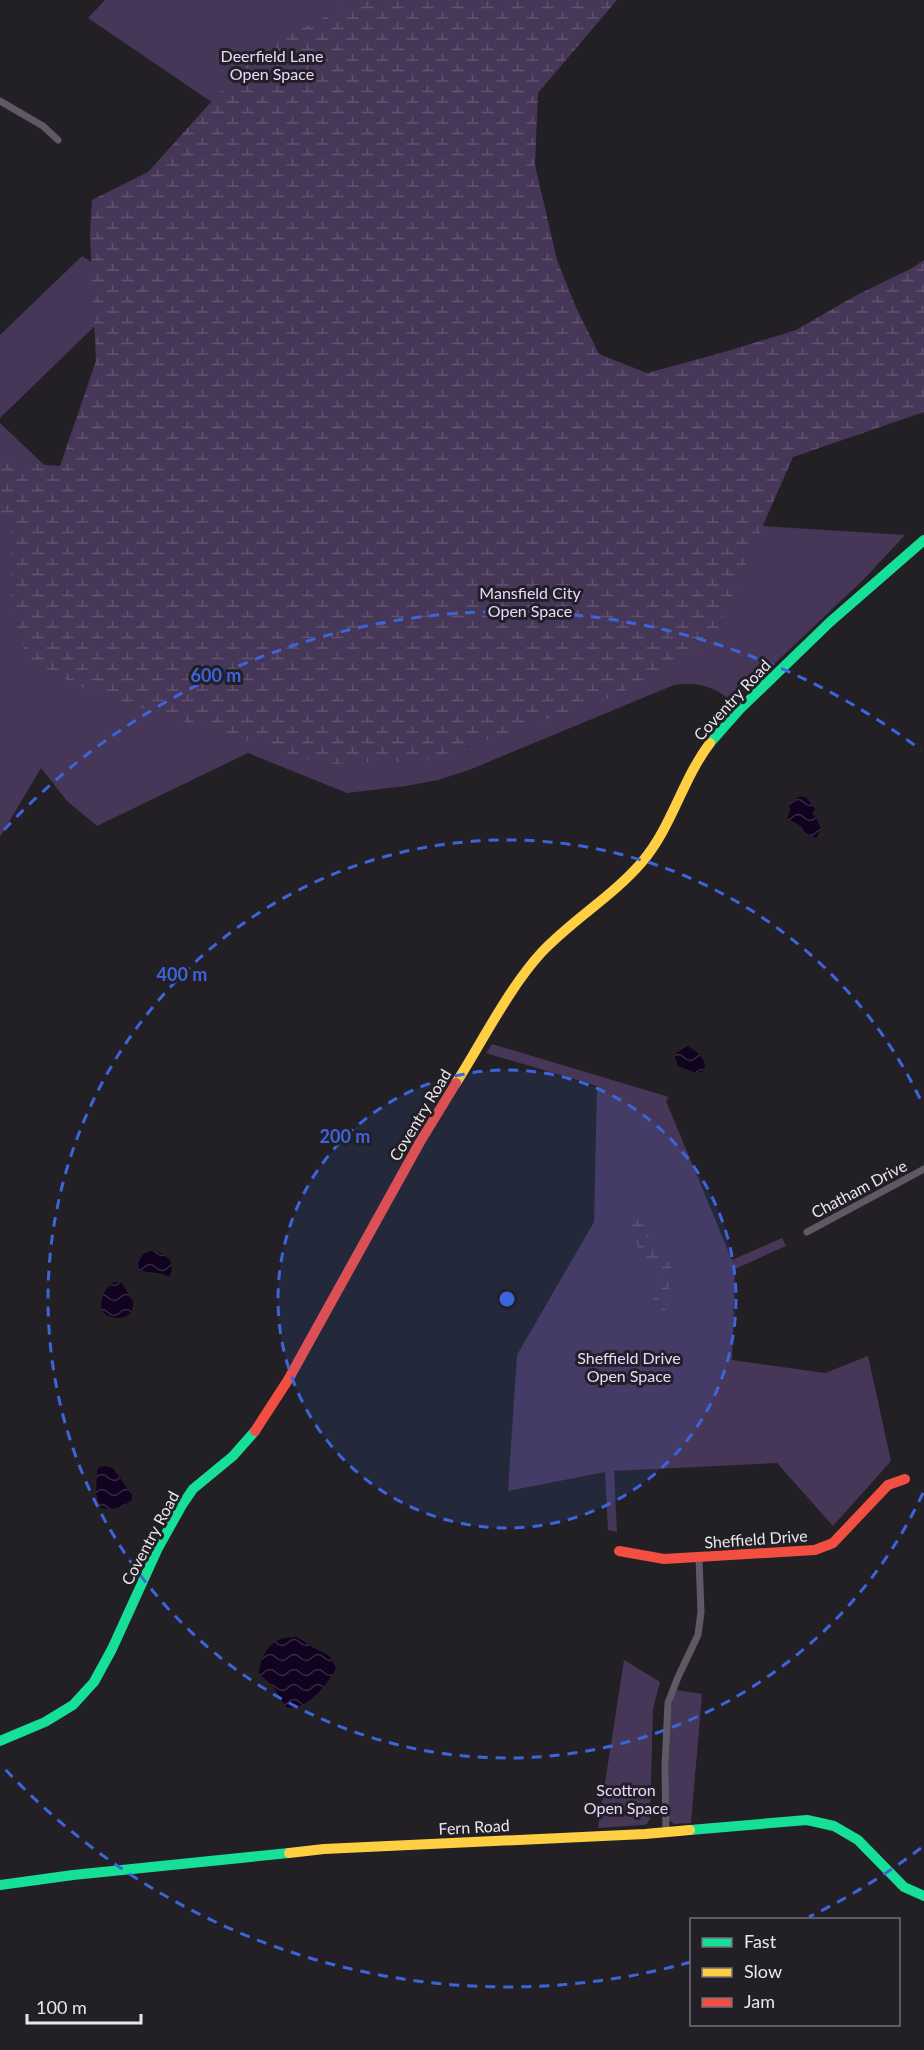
<svg xmlns="http://www.w3.org/2000/svg" width="924" height="2050" font-family="Lato,sans-serif">
<defs>
<pattern id="wetland-marsh" width="20" height="14" patternUnits="userSpaceOnUse" patternTransform="scale(1.5)"><rect width="20" height="14" fill="#463657"/><path d="M1 5h8M5 5V1M11 12h8M15 12V8" fill="none" stroke="#61536f"/></pattern>
<pattern id="water-waves" width="16" height="10" patternUnits="userSpaceOnUse" patternTransform="scale(1.5)"><rect width="16" height="10" fill="#110320"/><path d="M0 5q4-4 8 0t8 0" fill="none" stroke="#342841"/></pattern>
</defs>
<rect width="100%" height="100%" fill="#222025"/>
<g fill="#463657">
<polygon points="105,0 431,0 279,148 88,18"/>
<polygon points="82,256 134,288 0,418 0,335"/>
<path d="M141 282 729 524 905 535 864 579 733 703C716 686 696 681 674 685L469 770 438 780 406 786 347 793 248 753 97 826 67 801 41 768 0 837V423L328 734 469 747Z"/>
<polygon points="492,1044 669,1097 666,1101 732,1260 782,1238 786,1246 735,1269 732,1360 825,1373 868,1356 891,1461 833,1526 777,1463 614,1471 617,1532 608,1530 605,1472 508,1491 517,1355 594,1222 597,1086 486,1053"/>
<polygon points="624,1660 660,1682 653,1709 650,1818 647,1824 643,1825 598,1828"/>
<polygon points="676,1690 702,1694 691,1823 674,1824 668,1819 670,1710"/>
</g>
<g fill="url(#wetland-marsh)">
<polygon points="375,0 617,0 538,93 535,165 557,260 574,303 599,354 647,373 721,353 796,330 855,296 912,268 924,260 924,412 793,457 710,646 613,697 424,761 324,764 98,695 28,660 11,607 12,524 0,515 0,459 4,462 60,466 96,361 90,235 92,200 148,172 256,52 350,4"/>
<path d="M641 1217 652 1245 672 1260 667 1308 659 1316 653 1298C667 1271 653 1274 640 1253 636 1245 635 1233 632 1224Z"/>
</g>
<g fill="url(#water-waves)">
<polygon points="800,796 807,798 815,809 812,814 816,817 821,829 816,838 805,833 802,827 787,818 790,811 789,804"/>
<path d="M687 1046C697 1051 708 1060 704 1071L696 1073 678 1066 674 1055Z"/>
<path d="M151 1251C166 1252 176 1261 170 1276 164 1276 162 1273 157 1273 150 1272 146 1273 139 1269L138 1263 143 1254Z"/>
<path d="M115 1282 122 1283 133 1301C134 1319 120 1321 106 1315L101 1308C101 1297 105 1287 115 1282Z"/>
<path d="M105 1466 113 1468 132 1495V1500C123 1507 111 1512 100 1507L96 1494 97 1470 100 1467Z"/>
<path d="M296 1637C304 1640 305 1643 312 1647 325 1654 331 1653 336 1669 326 1685 308 1711 286 1707L272 1685 259 1674C259 1662 267 1643 281 1639 285 1637 291 1638 296 1637Z"/>
</g>
<g fill="none" stroke-linecap="round" stroke-linejoin="round">
<g stroke="#5f5966" stroke-width="7">
<polyline points="0,101 43,126 58,140"/>
<polyline points="807,1232 924,1169"/>
<polyline points="666,1832 665,1766 668,1703 678,1677 698,1635 701,1612 699,1558"/>
</g>
<g stroke="#16e098" stroke-width="10">
<polyline points="710,743 740,709 830,622 924,540"/>
<polyline points="0,1741 45,1722 73,1705 94,1682 112,1649 158,1548 182,1505 193,1489 233,1456 255,1431"/>
<polyline points="690,1830 807,1820 834,1826 858,1840 904,1887 924,1896"/>
<polyline points="0,1885 73,1875 289,1853"/>
</g>
<g stroke="#ffcf43" stroke-width="10">
<path d="M456 1083C482 1042 509 988 541 953 572 920 613 896 642 862 672 827 682 780 710 743"/>
<polyline points="289,1853 324,1849 645,1834 690,1830"/>
</g>
<g stroke="#f24e42" stroke-width="10">
<polyline points="255,1431 288,1380 420,1142 456,1083"/>
<polyline points="619,1551 664,1559 815,1550 833,1543 888,1485 905,1479"/>
</g>
</g>
<circle cx="507" cy="1299" r="229" fill="#3c65db" fill-opacity=".12"/>
<g fill="none" stroke="#3c65db" stroke-width="3" stroke-dasharray="10 8">
<circle cx="507" cy="1299" r="229"/>
<path d="M923 1493A459 459 0 1 1 923 1105"/>
<path d="M921 1848A688 688 0 0 1 809 1917M691 1962A688 688 0 0 1 4 1768M4 830A688 688 0 0 1 921 750"/>
</g>
<g text-anchor="middle" stroke-width="6" stroke-linejoin="round" paint-order="stroke">
<g font-size="16" fill="#e9d8fc" stroke="#221f26">
<text x="272" y="62">Deerfield Lane<tspan x="272" dy="18">Open Space</tspan></text>
<text x="530" y="599">Mansfield City<tspan x="530" dy="18">Open Space</tspan></text>
<text x="629" y="1364">Sheffield Drive<tspan x="629" dy="18">Open Space</tspan></text>
<text x="626" y="1796">Scottron<tspan x="626" dy="18">Open Space</tspan></text>
</g>
<g font-size="16" fill="#eae7ec" stroke="#221f26">
<text transform="translate(732 700) rotate(-47)" y="6">Coventry Road</text>
<text transform="translate(420 1115) rotate(-59)" y="6">Coventry Road</text>
<text transform="translate(859 1189) rotate(-28)" y="6">Chatham Drive</text>
<text transform="translate(150 1538) rotate(-62)" y="6">Coventry Road</text>
<text transform="translate(756 1539) rotate(-4)" y="6">Sheffield Drive</text>
<text transform="translate(474 1827) rotate(-3)" y="6">Fern Road</text>
</g>
</g>
<circle cx="507" cy="1299" r="9" fill="#3c65db" stroke="#221f26" stroke-width="3"/>
<g font-size="18" text-anchor="middle" font-weight="bold" fill="#3c65db" stroke="#221f26" stroke-width="6" stroke-linejoin="round" paint-order="stroke">
<text x="216" y="682">600 m</text>
<text x="182" y="981">400 m</text>
<text x="345" y="1143">200 m</text>
</g>
<rect x="690" y="1918" width="210" height="108" fill="#221f26" stroke="#726f75" stroke-width="1.5"/>
<rect x="702" y="1938" width="30" height="9" fill="#16e098" stroke="#726f75" stroke-width="1.5"/>
<text x="744" y="1948" font-size="18" fill="#eae7ec">Fast</text>
<rect x="702" y="1968" width="30" height="9" fill="#ffcf43" stroke="#726f75" stroke-width="1.5"/>
<text x="744" y="1978" font-size="18" fill="#eae7ec">Slow</text>
<rect x="702" y="1998" width="30" height="9" fill="#f24e42" stroke="#726f75" stroke-width="1.5"/>
<text x="744" y="2008" font-size="18" fill="#eae7ec">Jam</text>
<path d="M27 2014v9h114v-9" fill="none" stroke="#eae7ec" stroke-width="3"/>
<text x="36" y="2014" font-size="18" fill="#eae7ec" stroke="#221f26" stroke-width="4.5" paint-order="stroke">100 m</text>
</svg>
